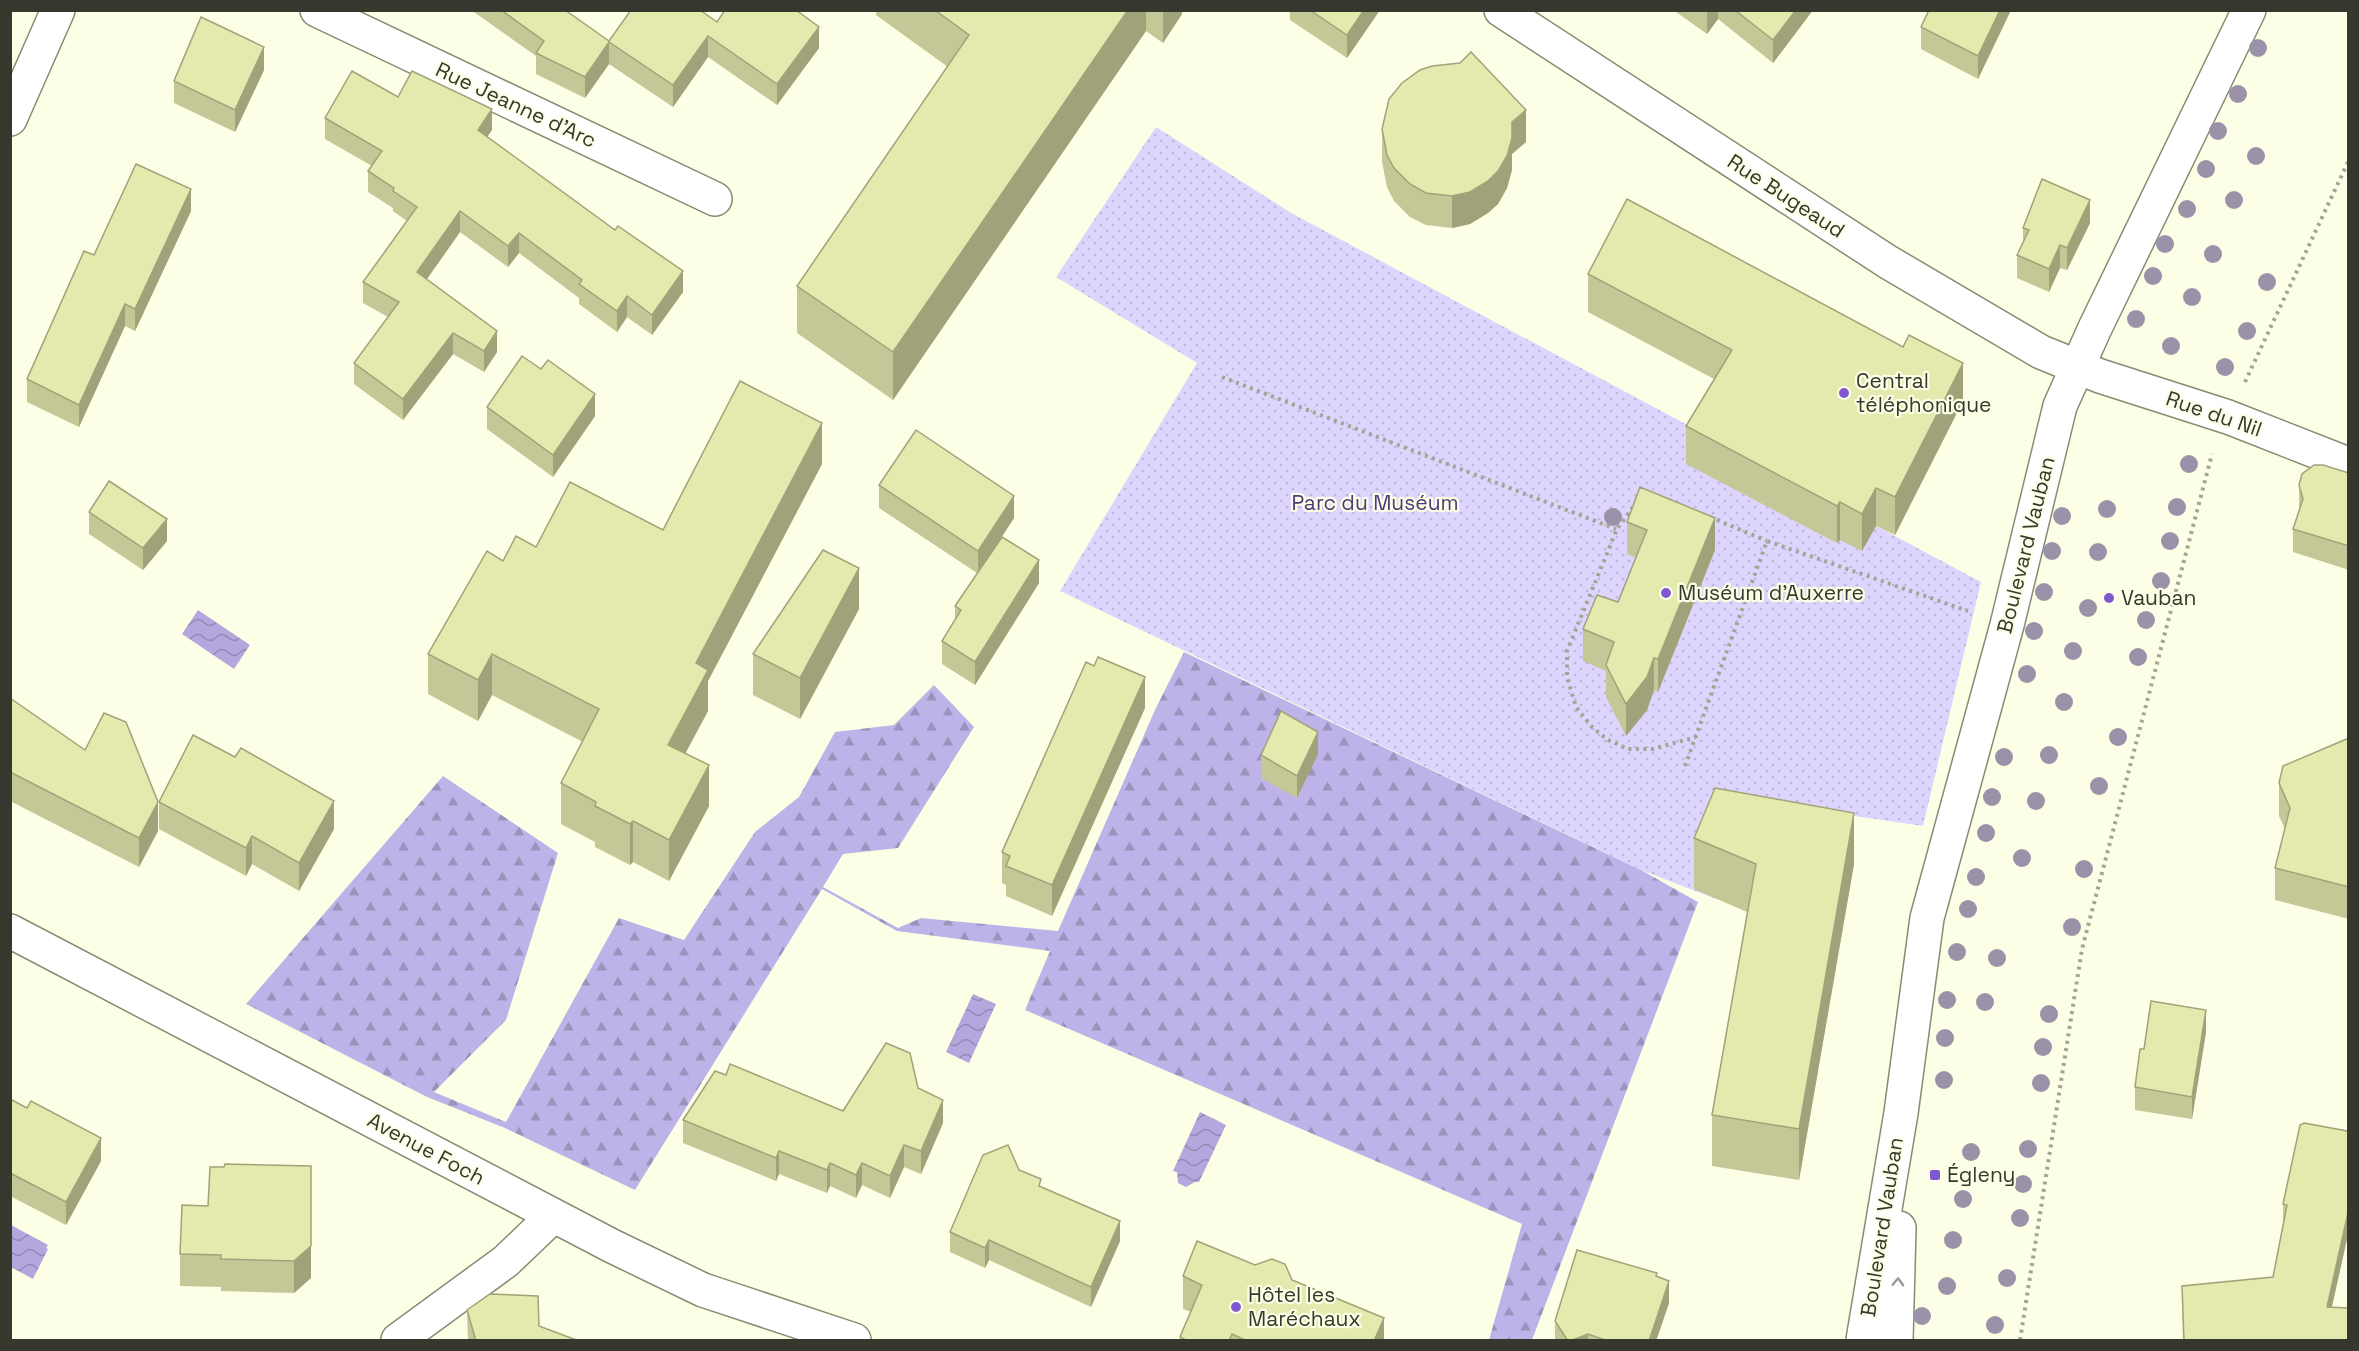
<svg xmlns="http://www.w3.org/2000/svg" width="2359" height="1351" font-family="'Space Grotesk',sans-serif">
<defs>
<pattern id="forest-firs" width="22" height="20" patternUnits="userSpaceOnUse" patternTransform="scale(1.5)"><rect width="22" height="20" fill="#beb3e8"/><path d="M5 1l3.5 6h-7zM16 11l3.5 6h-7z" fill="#9b93bc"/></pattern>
<pattern id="park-dots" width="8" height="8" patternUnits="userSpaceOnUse" patternTransform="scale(1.5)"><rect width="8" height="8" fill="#ddd5fd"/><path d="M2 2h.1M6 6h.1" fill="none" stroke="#beb8d9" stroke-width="1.8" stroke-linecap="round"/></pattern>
<pattern id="water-waves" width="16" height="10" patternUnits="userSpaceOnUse" patternTransform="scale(1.5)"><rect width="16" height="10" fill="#b3a7dd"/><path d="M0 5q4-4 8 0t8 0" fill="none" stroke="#9289b4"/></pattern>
</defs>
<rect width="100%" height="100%" fill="#fcffe5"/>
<polygon fill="url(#forest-firs)" points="1184,652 1641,870 1698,902 1532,1340 1489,1340 1522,1224 1025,1010 1050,951 897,931 822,889 635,1190 505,1128 427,1097 246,1004 443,776 558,853 506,1020 434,1092 506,1122 619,918 684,940 755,832 799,797 835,732 894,725 934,685 974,727 898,848 843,854 823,887 898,928 921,918 1058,931 1155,710"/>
<polygon fill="url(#park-dots)" points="1156,127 1293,214 1981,582 1923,826 1773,804 1716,899 1641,870 1060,591 1197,363 1056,277"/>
<g fill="url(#water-waves)">
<polygon points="198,610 250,645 234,669 182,634"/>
<polygon points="973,994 996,1004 969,1063 946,1052"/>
<polygon points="1200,1112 1226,1125 1199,1182 1195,1182 1186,1187 1178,1183 1177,1172 1173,1171"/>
<polygon points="11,1225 48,1245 46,1248 48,1249 33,1279 11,1267"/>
</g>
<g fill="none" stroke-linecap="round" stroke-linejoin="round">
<defs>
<g id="minor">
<polyline points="317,10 715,199"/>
<polyline points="1501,10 1888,262 2041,352 2100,376 2228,417 2348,464"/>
<polyline points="398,1340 506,1261 553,1216"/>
</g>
<polyline id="tertiary" points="10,119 58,10"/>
<g id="secondary">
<polyline points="10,931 612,1246 703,1290 854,1340"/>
<polyline points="1863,1340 1901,1113 1927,918 2007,625 2060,406 2095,328 2249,10"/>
<polyline points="1896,1340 1899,1228"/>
</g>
</defs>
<use href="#minor" stroke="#888b74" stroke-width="36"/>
<use href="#tertiary" stroke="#888b74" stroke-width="36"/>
<use href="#secondary" stroke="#888b74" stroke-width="36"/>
<g stroke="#a3a593" stroke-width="4" stroke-dasharray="3 4.5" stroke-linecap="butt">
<polyline points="1222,377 1616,529"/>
<polyline points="2245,382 2348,162"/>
<polyline points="1633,507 1617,529 1567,651 1567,677 1576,707 1592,727 1608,740 1628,749 1653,749 1696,737"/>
<polyline points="1710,517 1767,541"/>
<polyline points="1685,766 1767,541 1968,611"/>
<polyline points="2020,1340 2082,949 2212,454"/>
</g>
<use href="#minor" stroke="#fff" stroke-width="33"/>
<use href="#tertiary" stroke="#fff" stroke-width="33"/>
<use href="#secondary" stroke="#fff" stroke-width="33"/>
</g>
<g fill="#9b92aa">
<circle cx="2258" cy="48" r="9"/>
<circle cx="2238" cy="94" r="9"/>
<circle cx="2218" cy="131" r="9"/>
<circle cx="2256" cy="156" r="9"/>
<circle cx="2206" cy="169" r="9"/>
<circle cx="2234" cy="200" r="9"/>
<circle cx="2187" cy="209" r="9"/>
<circle cx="2165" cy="244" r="9"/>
<circle cx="2213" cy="254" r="9"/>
<circle cx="2153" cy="276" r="9"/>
<circle cx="2267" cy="282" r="9"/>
<circle cx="2192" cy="297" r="9"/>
<circle cx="2136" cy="319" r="9"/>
<circle cx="2247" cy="331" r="9"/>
<circle cx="2171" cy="346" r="9"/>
<circle cx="2225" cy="367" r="9"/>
<circle cx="2189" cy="464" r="9"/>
<circle cx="2177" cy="507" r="9"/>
<circle cx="2107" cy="509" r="9"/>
<circle cx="2062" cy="516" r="9"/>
<circle cx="1613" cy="517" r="9"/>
<circle cx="2170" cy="541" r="9"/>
<circle cx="2052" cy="551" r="9"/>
<circle cx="2098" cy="552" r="9"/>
<circle cx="2161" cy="581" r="9"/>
<circle cx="2044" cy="592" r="9"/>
<circle cx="2088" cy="608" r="9"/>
<circle cx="2146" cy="620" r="9"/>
<circle cx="2034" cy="631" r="9"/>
<circle cx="2073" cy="651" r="9"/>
<circle cx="2138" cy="657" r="9"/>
<circle cx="2027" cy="674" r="9"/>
<circle cx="2064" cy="702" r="9"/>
<circle cx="2118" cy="737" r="9"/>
<circle cx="2049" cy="755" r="9"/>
<circle cx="2004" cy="757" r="9"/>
<circle cx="2099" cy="786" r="9"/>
<circle cx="1992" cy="797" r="9"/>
<circle cx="2036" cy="801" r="9"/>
<circle cx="1986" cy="833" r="9"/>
<circle cx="2022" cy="858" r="9"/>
<circle cx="2084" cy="869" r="9"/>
<circle cx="1976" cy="877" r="9"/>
<circle cx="1968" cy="909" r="9"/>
<circle cx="2072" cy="927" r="9"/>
<circle cx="1957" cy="952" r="9"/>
<circle cx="1997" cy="958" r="9"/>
<circle cx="1947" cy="1000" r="9"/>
<circle cx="1985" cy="1002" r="9"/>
<circle cx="2049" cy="1014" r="9"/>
<circle cx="1945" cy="1038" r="9"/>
<circle cx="2043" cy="1047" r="9"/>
<circle cx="1944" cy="1080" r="9"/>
<circle cx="2041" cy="1083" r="9"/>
<circle cx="2028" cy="1149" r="9"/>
<circle cx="1971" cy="1152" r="9"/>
<circle cx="2023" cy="1184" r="9"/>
<circle cx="1963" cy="1199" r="9"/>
<circle cx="2020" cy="1218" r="9"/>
<circle cx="1953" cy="1240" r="9"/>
<circle cx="2007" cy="1278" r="9"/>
<circle cx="1947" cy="1286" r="9"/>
<circle cx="1922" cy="1316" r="9"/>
<circle cx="1995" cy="1325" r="9"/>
</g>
<g fill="#c4c896">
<polygon points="471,10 565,10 609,41 717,22 819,48 777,105 708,57 673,107 609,64 585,98 536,74 536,56"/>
<polygon points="876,10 1182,10 1182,14 1163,43 1146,31 893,400 797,333 797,286 948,67 876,15"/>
<polygon points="1290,10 1380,10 1347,58 1290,20"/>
<polygon points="1676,10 1813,10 1773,63 1718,19 1707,34 1676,12"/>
<polygon points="1929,10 2011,10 1978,79 1921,49 1921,27"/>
<polygon points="264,70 235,132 174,103 174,81"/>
<polygon points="398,97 492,130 487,137 683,292 652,335 627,317 617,332 579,304 579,298 519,253 508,267 460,232 427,279 497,352 484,372 453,354 403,420 354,384 354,363 388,317 363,303 363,282 407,221 393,211 393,208 368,192 368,171 372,166 325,139 325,118"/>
<polygon points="1382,129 1526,142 1512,154 1512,170 1507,188 1498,204 1488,213 1470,224 1452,228 1426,225 1410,217 1394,201 1387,187 1382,162"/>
<polygon points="191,211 135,331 125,326 79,427 27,402 27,379 94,255"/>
<polygon points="2090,223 2067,270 2060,268 2049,292 2017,278 2017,255 2023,243 2023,228"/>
<polygon points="1588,274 1963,401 1895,535 1876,526 1862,551 1840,540 1837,543 1686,464 1686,426 1714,379 1588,312"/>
<polygon points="541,369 595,416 553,477 487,429 487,407"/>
<polygon points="822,464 708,681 708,711 685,753 709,806 669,881 633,862 630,865 595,847 595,842 561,824 561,783 583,742 492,695 478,721 428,694 428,654 503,561 536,547 663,530"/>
<polygon points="2349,473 2349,570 2293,552 2293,529 2299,510 2299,485"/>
<polygon points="879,485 1014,518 988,558 1039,583 975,685 942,664 942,641 955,621 955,606 977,573 879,508"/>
<polygon points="89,512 167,541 143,570 89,534"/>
<polygon points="1627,522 1715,550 1658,692 1654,690 1647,710 1626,736 1606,697 1606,671 1583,661 1583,629 1618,602 1636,558 1627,554"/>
<polygon points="859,609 800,719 753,695 753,654"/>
<polygon points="10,698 85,750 158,831 139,867 10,801"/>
<polygon points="1145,708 1052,916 1006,896 1006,885 1002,883 1002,852"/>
<polygon points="2349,738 2349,919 2275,900 2275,868 2285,829 2279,816 2279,783"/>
<polygon points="1318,754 1297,798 1261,778 1261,755"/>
<polygon points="159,802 334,829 299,891 252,864 246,876 159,829"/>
<polygon points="1694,838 1854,864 1799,1180 1712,1166 1712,1115 1747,912 1694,889"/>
<polygon points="2206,1032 2192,1119 2135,1110 2135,1087 2144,1049"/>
<polygon points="726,1075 843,1111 918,1088 943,1123 921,1174 904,1167 890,1198 862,1185 856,1198 830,1186 827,1193 779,1174 776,1181 683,1143 683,1120"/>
<polygon points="10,1099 101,1161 66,1225 10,1196"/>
<polygon points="2349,1136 2349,1230 2332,1307 2349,1341 2183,1341 2182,1286 2273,1277 2283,1226 2283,1204"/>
<polygon points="210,1167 311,1278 294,1293 221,1291 221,1287 180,1286 180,1254 208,1206"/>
<polygon points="1019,1170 1041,1187 1120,1241 1091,1307 989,1260 985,1268 950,1252 950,1232"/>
<polygon points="1183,1276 1292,1280 1384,1341 1180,1341 1180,1337 1191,1312 1183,1309"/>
<polygon points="1657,1276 1669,1303 1656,1341 1555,1341 1555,1321"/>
<polygon points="467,1310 539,1326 579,1341 468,1341"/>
</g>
<g fill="#a0a37a">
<polygon points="1128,10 1146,10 1146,31 893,400 893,352"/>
<polygon points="1163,10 1182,10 1182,14 1163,43"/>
<polygon points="1364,10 1380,10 1347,58 1347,35"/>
<polygon points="1708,10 1718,10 1718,19 1707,34 1707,12"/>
<polygon points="1796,10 1813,10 1773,63 1773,40"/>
<polygon points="2000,10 2011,10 1978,79 1978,56"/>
<polygon points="819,27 819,48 777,105 777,84"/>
<polygon points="708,36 708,57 673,107 673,85"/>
<polygon points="609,42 609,64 585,98 585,77"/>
<polygon points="264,47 264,70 235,132 235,110"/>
<polygon points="492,109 492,130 478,150 478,130"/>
<polygon points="1526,110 1526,142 1512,154 1512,170 1507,188 1498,204 1488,213 1470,224 1452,228 1452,196 1512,122"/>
<polygon points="191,189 191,211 135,331 135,309"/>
<polygon points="2090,200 2090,223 2067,270 2067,248"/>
<polygon points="460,211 460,232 417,293 417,272"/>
<polygon points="519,233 519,253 508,267 508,246"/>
<polygon points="2060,245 2060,268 2049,292 2049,269"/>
<polygon points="683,271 683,292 652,335 652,315"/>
<polygon points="627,296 627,317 617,332 617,311"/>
<polygon points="125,304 125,326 79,427 79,405"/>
<polygon points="497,331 497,352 484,372 484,351"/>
<polygon points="453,333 453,354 403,420 403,399"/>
<polygon points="1963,363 1963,401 1895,535 1895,497"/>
<polygon points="595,394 595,416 553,477 553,455"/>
<polygon points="822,423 822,464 708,681 708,711 668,786 668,745 696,663"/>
<polygon points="1876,488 1876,526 1862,551 1862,514"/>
<polygon points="1014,496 1014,518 978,573 978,551"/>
<polygon points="1840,502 1840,540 1837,543 1837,506"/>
<polygon points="1715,518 1715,550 1658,692 1658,659"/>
<polygon points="167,519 167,541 143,570 143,548"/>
<polygon points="1039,560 1039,583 975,685 975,662"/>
<polygon points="859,568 859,609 800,719 800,678"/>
<polygon points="492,654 492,695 478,721 478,680"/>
<polygon points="1654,658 1654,690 1647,710 1626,736 1626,704"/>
<polygon points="1145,677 1145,708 1052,916 1052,885"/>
<polygon points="1318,732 1318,754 1297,798 1297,776"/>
<polygon points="709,765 709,806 669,881 669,840"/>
<polygon points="334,801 334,829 299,891 299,863"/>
<polygon points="158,802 158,831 139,867 139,838"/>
<polygon points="1854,813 1854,864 1799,1180 1799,1129"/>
<polygon points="633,821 633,862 630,865 630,824"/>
<polygon points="252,836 252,864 246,876 246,848"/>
<polygon points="2206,1010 2206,1032 2192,1119 2192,1097"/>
<polygon points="943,1100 943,1123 921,1174 921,1151"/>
<polygon points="101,1138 101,1161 66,1225 66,1202"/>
<polygon points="904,1145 904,1167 890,1198 890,1176"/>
<polygon points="779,1151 779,1174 776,1181 776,1158"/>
<polygon points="830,1163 830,1186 827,1193 827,1170"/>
<polygon points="862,1163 862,1185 856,1198 856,1175"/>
<polygon points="2349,1208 2349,1230 2327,1328 2327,1307"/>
<polygon points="1120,1221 1120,1241 1091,1307 1091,1287"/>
<polygon points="989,1240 989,1260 985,1268 985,1248"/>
<polygon points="311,1246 311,1278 294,1293 294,1261"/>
<polygon points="1669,1281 1669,1303 1656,1341 1649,1341"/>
<polygon points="1384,1318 1384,1341 1374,1341"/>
<polygon points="1588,1334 1588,1341 1570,1341"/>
</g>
<g fill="#e4e9ae" stroke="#a0a37a" stroke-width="1.5">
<polygon points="501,10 565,10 609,41 631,10 700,10 717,22 725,10 796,10 819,27 777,84 708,36 673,85 609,42 585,77 536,53 544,41"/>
<polygon points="935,10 1128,10 893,352 797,286 969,35"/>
<polygon points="1310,10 1364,10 1347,35"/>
<polygon points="1735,10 1796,10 1773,40"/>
<polygon points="1929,10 2000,10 1978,56 1921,27"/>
<polygon points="201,17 264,47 235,110 174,81"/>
<polygon points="1471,52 1526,110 1512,122 1512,138 1507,156 1498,171 1488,181 1470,192 1452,196 1426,193 1410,184 1394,168 1387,155 1382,129 1389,99 1402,83 1420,70 1432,66 1460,63"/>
<polygon points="352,71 398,97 412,71 492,109 478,130 615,230 618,226 683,271 652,315 627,296 617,311 579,284 582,280 519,233 508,246 460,211 417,272 497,331 484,351 453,333 403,399 354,363 399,302 363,282 417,207 393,191 394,188 368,171 382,151 325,118"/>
<polygon points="136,164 191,189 135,309 125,304 79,405 27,379 84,251 94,255"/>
<polygon points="2042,179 2090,200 2067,248 2060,245 2049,269 2017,255 2029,230 2023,228"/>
<polygon points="1627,199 1903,347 1909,335 1963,363 1895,497 1876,488 1862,514 1840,502 1837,506 1686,426 1732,350 1588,274"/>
<polygon points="522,356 541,369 548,360 595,394 553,455 487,407"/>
<polygon points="740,381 822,423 696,663 708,670 668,745 709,765 669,840 633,821 630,824 595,806 596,802 561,783 599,709 492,654 478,680 428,654 487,551 503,561 516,536 536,547 570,482 663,530"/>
<polygon points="916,430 1014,496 978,551 879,485"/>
<polygon points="2314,465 2323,465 2349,473 2349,546 2293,529 2303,499 2299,485 2302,474"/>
<polygon points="109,481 167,519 143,548 89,512"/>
<polygon points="1640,487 1715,518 1658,659 1654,658 1647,677 1626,704 1606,665 1614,642 1583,629 1597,595 1618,602 1647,530 1627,522"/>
<polygon points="1002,537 1039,560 975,662 942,641 961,610 955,606"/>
<polygon points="823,550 859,568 800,678 753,654"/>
<polygon points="1098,657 1145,677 1052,885 1006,866 1010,856 1002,852 1086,662 1094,666"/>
<polygon points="10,698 85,750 104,713 126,722 158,802 139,838 10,772"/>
<polygon points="1281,711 1318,732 1297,776 1261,755"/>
<polygon points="193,735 235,757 241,748 334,801 299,863 252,836 246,848 159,802"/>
<polygon points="2349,738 2349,887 2275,868 2290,808 2279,783 2283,766"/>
<polygon points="1715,788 1854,813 1799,1129 1712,1115 1756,864 1694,838"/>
<polygon points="2151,1001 2206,1010 2192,1097 2135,1087 2140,1049 2144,1049"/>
<polygon points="886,1043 910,1053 918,1088 943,1100 921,1151 904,1145 890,1176 862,1163 856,1175 830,1163 827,1170 779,1151 776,1158 683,1120 715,1071 726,1075 730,1064 843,1111"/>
<polygon points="10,1099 27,1108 31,1101 101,1138 66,1202 10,1173"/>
<polygon points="2304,1123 2347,1131 2349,1136 2349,1208 2327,1307 2349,1308 2349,1341 2184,1341 2182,1286 2273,1277 2287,1205 2283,1204 2300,1125"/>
<polygon points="1008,1145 1019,1170 1041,1179 1039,1186 1120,1221 1091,1287 989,1240 985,1248 950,1232 983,1155"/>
<polygon points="225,1164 311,1166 311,1246 294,1261 221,1259 221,1255 180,1254 182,1205 208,1206 210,1167 224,1167"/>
<polygon points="1197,1241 1255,1265 1272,1259 1285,1264 1292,1280 1384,1318 1374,1341 1247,1341 1232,1334 1229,1341 1188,1341 1180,1337 1202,1285 1183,1276"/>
<polygon points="1577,1250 1657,1273 1656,1276 1669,1281 1649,1341 1608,1341 1588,1334 1570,1341 1568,1341 1555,1321"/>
<polygon points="490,1294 538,1296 539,1326 579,1341 476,1341 467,1310"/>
</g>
<defs><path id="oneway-chevron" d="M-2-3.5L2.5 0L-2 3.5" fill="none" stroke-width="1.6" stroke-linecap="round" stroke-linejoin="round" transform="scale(1.5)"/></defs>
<use stroke="#9a9c96" href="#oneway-chevron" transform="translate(1898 1282) rotate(-88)"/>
<g fill="#7f58d1" stroke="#fcffe5" stroke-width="2">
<circle cx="1844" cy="393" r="6"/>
<circle cx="1666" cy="593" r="6"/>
<circle cx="2109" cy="598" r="6"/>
<rect x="1929" y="1169" width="12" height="12" rx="3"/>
<circle cx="1236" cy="1307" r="6"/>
</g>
<g text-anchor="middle" stroke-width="4.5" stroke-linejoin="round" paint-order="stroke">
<g font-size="21" fill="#36382e" stroke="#fcffe5">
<text transform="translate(516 105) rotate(25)" y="7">Rue Jeanne d'Arc</text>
<text transform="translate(1786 196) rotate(33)" y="7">Rue Bugeaud</text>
<text transform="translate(2214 414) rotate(19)" y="7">Rue du Nil</text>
<text transform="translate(2026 545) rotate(-76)" y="7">Boulevard Vauban</text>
<text transform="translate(426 1149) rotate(28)" y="7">Avenue Foch</text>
<text transform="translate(1882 1227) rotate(-81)" y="7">Boulevard Vauban</text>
</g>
<g font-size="21" fill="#36382e" stroke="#fcffe5" text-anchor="start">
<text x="1856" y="388">Central<tspan x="1856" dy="24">téléphonique</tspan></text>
<text x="1678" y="600">Muséum d'Auxerre</text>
<text x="2121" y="605">Vauban</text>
<text x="1947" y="1182">Égleny</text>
<text x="1248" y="1302">Hôtel les<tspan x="1248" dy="24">Maréchaux</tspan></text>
</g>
<g font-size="21" fill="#4c397a" stroke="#fcffe5">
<text x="1375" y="510">Parc du Muséum</text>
</g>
</g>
<rect width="2359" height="1351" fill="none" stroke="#36382e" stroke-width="24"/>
</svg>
